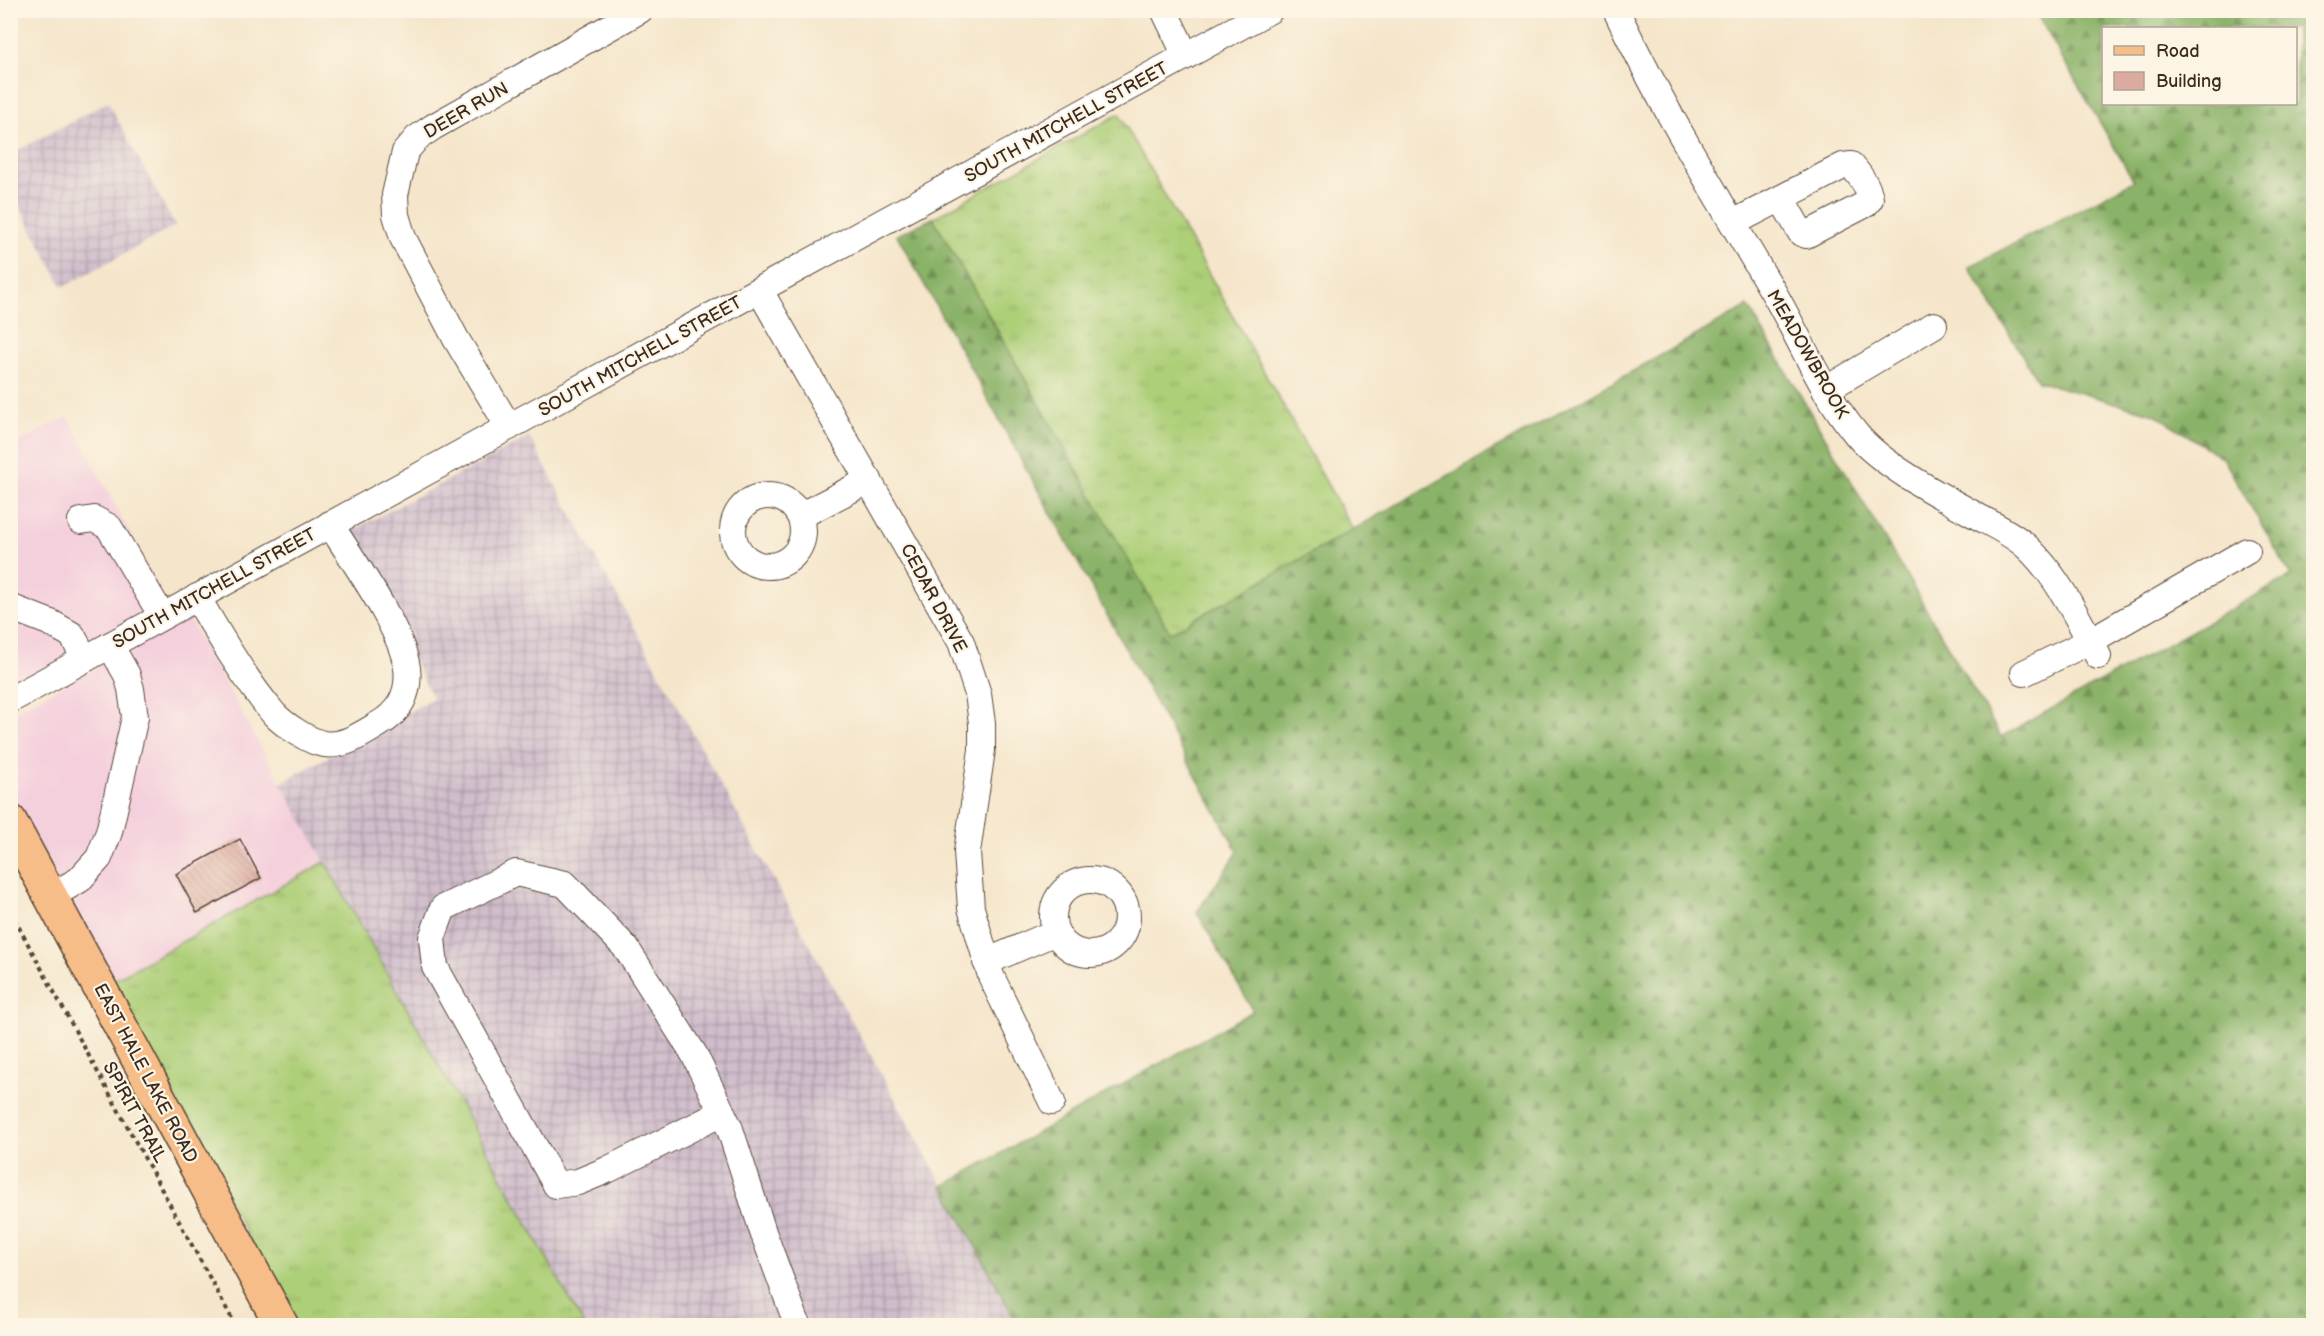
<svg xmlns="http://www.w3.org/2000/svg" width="2324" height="1336" font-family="'Balsamiq Sans',sans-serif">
<defs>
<pattern id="industrial-grid" width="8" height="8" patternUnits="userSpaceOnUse" patternTransform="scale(1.5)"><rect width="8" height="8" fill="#d0bdcc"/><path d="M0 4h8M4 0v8" fill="none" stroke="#aa9aa5"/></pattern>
<pattern id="grass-tufts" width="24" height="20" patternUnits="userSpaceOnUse" patternTransform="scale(1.5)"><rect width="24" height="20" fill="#adcf78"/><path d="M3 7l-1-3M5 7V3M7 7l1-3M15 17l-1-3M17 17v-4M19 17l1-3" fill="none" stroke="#96b267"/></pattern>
<pattern id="forest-firs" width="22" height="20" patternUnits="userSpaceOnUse" patternTransform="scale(1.5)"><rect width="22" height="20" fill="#8ab268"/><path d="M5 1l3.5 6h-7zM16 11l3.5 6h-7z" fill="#729155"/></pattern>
<pattern id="building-back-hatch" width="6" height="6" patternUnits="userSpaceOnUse" patternTransform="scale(1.5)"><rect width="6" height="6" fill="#dcaa9e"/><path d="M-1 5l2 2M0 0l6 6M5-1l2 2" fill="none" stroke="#b48b80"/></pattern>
</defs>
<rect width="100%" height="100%" fill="#fcf5e5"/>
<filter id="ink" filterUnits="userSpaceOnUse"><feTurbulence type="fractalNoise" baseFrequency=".0167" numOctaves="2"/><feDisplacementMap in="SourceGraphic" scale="12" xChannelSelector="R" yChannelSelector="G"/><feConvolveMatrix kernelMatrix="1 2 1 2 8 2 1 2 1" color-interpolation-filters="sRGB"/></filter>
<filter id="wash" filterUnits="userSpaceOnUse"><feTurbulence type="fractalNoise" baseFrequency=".008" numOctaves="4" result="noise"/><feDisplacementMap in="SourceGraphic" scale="24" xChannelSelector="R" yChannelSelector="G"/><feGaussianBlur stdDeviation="1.35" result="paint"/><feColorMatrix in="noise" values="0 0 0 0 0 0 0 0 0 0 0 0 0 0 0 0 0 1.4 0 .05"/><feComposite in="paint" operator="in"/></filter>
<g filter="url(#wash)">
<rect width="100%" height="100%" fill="#f5e6cb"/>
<g fill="#f4cfdc">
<polygon points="68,416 167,603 11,686 11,446"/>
<polygon points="188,617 325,862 110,982 11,796 11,713"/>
</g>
<g fill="url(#industrial-grid)">
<polygon points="108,102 175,226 63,287 11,190 11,154"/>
<polygon points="529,437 943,1186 1018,1325 584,1325 281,783 433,698 347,533"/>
</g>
<g fill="url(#grass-tufts)" stroke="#747c4b" stroke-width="1.5">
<polygon points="1119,114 1353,530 1170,634 933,218"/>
<polygon points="325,862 584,1325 296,1325 110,982"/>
</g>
<path fill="url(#forest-firs)" stroke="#626e43" stroke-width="1.5" fill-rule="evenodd" d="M2035 11H2313V1325H1018L943 1186 1253 1011 1197 912 1238 852 897 235 933 218 1170 633 1748 306 2001 737 2291 576 2223 458 2155 414 2038 381 1969 267 2134 181ZM2104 28H2296V104H2104Z"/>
<g id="blocks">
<polygon fill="url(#building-back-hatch)" points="240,839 261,878 197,913 176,874"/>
</g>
</g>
<g filter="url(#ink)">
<use href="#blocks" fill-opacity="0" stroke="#574638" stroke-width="1.5"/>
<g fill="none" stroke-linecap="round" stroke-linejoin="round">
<defs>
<g id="minor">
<polyline points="1164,10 1186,56"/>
<path d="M1616 10C1662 108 1720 201 1775 295 1802 342 1822 393 1857 435 1883 466 1941 496 1977 516 1993 525 2013 534 2027 547 2058 576 2078 619 2098 656"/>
<path d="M1733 223 1843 166 1851 165C1859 174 1869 187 1870 199L1866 204 1806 235 1801 233 1781 198"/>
<polyline points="760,291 961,642 978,694 982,723 982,750 967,852 971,908 991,976 1052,1102"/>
<polyline points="1825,390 1934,325"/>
<polyline points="509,427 456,339 403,238 396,215 395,195 405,152 417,138 433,127 640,10"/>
<circle cx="768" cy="531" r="35"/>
<polyline points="800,516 869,480"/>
<polyline points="81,521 94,519 109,527 162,616"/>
<path d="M197 597C219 635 245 680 274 714 284 725 310 742 324 744 344 747 362 734 379 724 400 712 410 693 407 668 401 627 353 561 330 524"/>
<polyline points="10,607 51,623 72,635 85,659"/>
<polyline points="2024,673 2090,641 2247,551"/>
<polyline points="10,700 1270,10"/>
<circle cx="1090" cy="917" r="37"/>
<polyline points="51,896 79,880 99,858 109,832 135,717 131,689 127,675 110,645"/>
<polyline points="986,962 1056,932"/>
<polyline points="722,1113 607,1170 578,1182 556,1185 435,967 432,938 443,908 516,873 565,884 626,948 694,1054 730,1129 763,1232 796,1321 792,1326"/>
</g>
<polyline id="major" points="10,821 282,1326"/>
</defs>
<use href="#minor" stroke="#574638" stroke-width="28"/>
<use href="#major" stroke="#574638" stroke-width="36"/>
<polyline stroke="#574638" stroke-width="4" stroke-dasharray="4.5 4.5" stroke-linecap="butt" points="10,911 236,1326"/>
<use href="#minor" stroke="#fff" stroke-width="26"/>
<use href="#major" stroke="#f7bd88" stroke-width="33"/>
</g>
</g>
<g text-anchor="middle" stroke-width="4.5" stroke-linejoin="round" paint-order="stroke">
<g font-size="18" fill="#3b2a1e" stroke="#fcf5e5">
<text transform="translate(466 110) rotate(-30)" y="6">DEER RUN</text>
<text transform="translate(1066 122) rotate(-29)" y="6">SOUTH MITCHELL STREET</text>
<text transform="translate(1808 354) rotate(60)" y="6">MEADOWBROOK</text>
<text transform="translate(640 356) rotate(-29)" y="6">SOUTH MITCHELL STREET</text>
<text transform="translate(214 588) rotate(-29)" y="6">SOUTH MITCHELL STREET</text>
<text transform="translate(934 598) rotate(62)" y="6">CEDAR DRIVE</text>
<text transform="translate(146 1073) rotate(62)" y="6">EAST HALE LAKE ROAD</text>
<text transform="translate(135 1112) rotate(61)" y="6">SPIRIT TRAIL</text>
</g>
</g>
<rect width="2324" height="1336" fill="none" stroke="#fcf5e5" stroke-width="36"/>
<rect x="2102" y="27" width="195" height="78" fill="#fcf5e5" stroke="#afa495" stroke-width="1.5"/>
<rect x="2114" y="46" width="30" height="9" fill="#f7bd88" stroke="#afa495" stroke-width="1.5"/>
<text x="2156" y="57" font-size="18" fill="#3b2a1e">Road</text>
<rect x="2114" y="72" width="30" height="18" fill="#dcaa9e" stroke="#afa495" stroke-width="1.5"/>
<text x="2156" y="87" font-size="18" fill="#3b2a1e">Building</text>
</svg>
